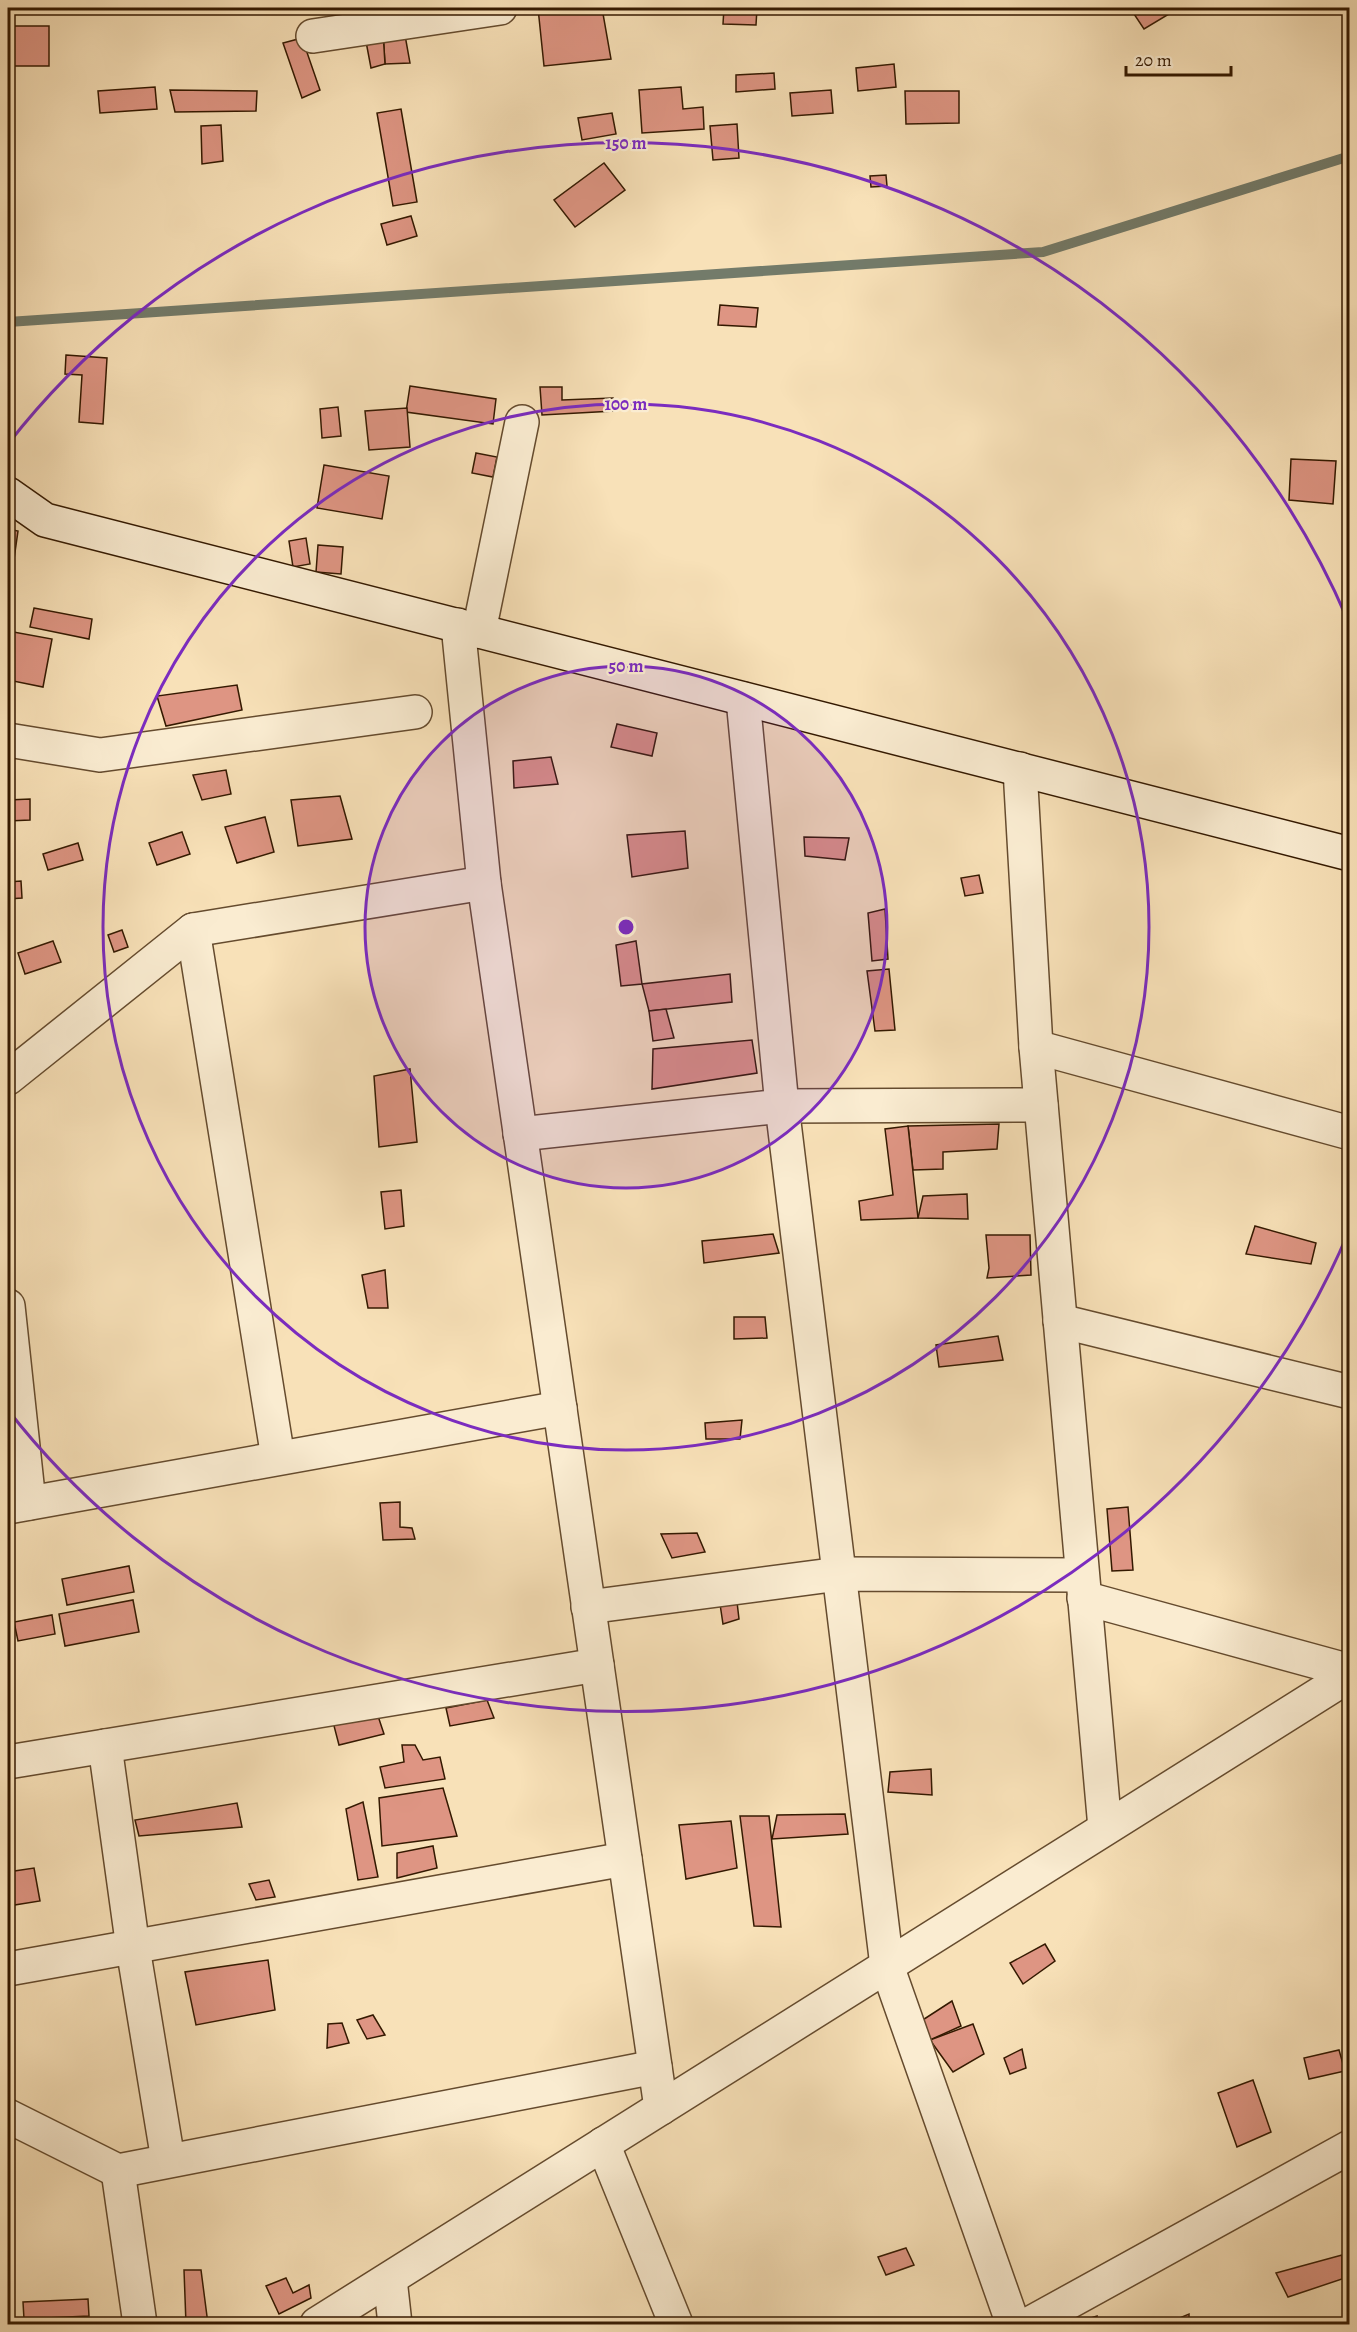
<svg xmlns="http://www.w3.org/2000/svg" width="1357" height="2332" font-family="Alegreya,serif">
<rect width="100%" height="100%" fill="#f8e1b8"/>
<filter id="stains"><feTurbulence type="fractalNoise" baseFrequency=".00333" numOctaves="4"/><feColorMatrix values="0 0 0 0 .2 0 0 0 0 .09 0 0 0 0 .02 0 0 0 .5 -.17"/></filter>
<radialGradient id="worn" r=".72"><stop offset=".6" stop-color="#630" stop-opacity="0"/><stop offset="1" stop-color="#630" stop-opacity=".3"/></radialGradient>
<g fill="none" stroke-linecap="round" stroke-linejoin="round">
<polyline stroke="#737b6a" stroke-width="10" points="8,322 1043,252 1350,156"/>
</g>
<g fill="#de9583" stroke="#341900" stroke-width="1.5">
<polygon points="538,8 602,8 611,59 544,66"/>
<polygon points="724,8 757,8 756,25 723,24"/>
<polygon points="1144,8 1179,8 1144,29 1134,14"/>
<polygon points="403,24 410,63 385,64 383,32"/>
<rect x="8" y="26" width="41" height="40"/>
<polygon points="364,31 383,32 385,64 371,68"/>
<polygon points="302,38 320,90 302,98 283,43"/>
<polygon points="894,64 896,87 858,91 856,68"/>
<polygon points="774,73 775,89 736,92 736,75"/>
<polygon points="155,87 157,109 100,113 98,91"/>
<polygon points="681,87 683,109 703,107 704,129 642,133 639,90"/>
<polygon points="170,90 257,91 256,111 175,112"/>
<polygon points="831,90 833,113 792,116 790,93"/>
<polygon points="905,91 959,91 959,123 906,124"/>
<polygon points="401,109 417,202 393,206 377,113"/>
<polygon points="612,113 616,134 582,140 578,118"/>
<polygon points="737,124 739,158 713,160 710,126"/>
<polygon points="221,125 223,161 202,164 201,126"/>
<polygon points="604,163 625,190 575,227 554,200"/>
<polygon points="886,175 887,186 871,187 870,176"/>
<polygon points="411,216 417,236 387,245 381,224"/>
<polygon points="720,305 758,308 756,327 718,325"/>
<polygon points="66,355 107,358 103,424 79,422 82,375 65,374"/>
<polygon points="410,386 496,399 493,424 406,412"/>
<polygon points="540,387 562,387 562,400 613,398 614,411 542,415"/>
<polygon points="338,407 341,436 322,438 320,409"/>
<polygon points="407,408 410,447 369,450 365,411"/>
<polygon points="476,453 497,457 493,477 472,473"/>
<polygon points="1291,459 1336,461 1333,504 1289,500"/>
<polygon points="324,465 389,476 382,519 317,508"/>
<polygon points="8,529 18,531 10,587 8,587"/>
<polygon points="306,538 310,564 293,567 289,541"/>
<polygon points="318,545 343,547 341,574 316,572"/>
<polygon points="34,608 92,619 89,639 30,627"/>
<polygon points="8,631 52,639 43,687 8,680"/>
<polygon points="237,685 242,710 166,726 157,696"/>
<polygon points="617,724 657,733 652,756 611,747"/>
<polygon points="551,757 558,784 514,788 513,761"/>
<polygon points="226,770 231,794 202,800 193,775"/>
<polygon points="340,796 352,839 298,846 291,800"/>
<polygon points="30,799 30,820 8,821 8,800"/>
<polygon points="265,817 274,852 237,863 225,827"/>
<polygon points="685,831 688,868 632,877 627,835"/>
<polygon points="182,832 190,854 157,865 149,843"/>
<polygon points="804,837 849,838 845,860 805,856"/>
<polygon points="78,843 83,860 48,870 43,854"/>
<polygon points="979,875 983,893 965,896 961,878"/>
<polygon points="21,881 22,898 8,899 8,882"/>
<polygon points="885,909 888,959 872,961 868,913"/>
<polygon points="122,930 128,947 114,952 108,935"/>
<polygon points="53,941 61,962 25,974 18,953"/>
<polygon points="636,941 642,984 621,986 616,945"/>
<polygon points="889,969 895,1030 875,1031 867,971"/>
<polygon points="730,974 732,1002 649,1011 642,984"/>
<polygon points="666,1009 674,1038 653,1041 649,1011"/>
<polygon points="752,1040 757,1073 652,1089 653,1049"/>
<polygon points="410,1069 417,1142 379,1147 374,1076"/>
<polygon points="999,1124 997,1149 943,1152 943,1169 913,1170 908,1126"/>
<polygon points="908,1126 918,1218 861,1220 859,1201 893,1195 885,1129"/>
<polygon points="401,1190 404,1226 385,1229 381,1192"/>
<polygon points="967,1194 968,1219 918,1218 923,1196"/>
<polygon points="1255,1226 1316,1243 1311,1264 1246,1254"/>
<polygon points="773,1234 779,1253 704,1263 702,1241"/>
<polygon points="986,1235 1030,1235 1031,1275 987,1278 989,1268"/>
<polygon points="385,1270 388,1308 368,1308 362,1275"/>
<polygon points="734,1317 765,1317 767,1338 734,1339"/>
<polygon points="998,1336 1003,1360 939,1367 936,1345"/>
<polygon points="742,1420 740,1439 706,1439 705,1423"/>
<polygon points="400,1502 400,1527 412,1528 415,1539 383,1540 380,1503"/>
<polygon points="1128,1507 1133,1570 1112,1571 1107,1509"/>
<polygon points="697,1533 705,1552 672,1558 661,1534"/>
<polygon points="129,1566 134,1592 67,1605 62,1579"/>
<polygon points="133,1600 139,1632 65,1646 59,1614"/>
<polygon points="737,1602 739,1619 723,1624 720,1604"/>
<polygon points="52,1615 55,1634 18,1641 14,1622"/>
<polygon points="487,1700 494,1718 450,1726 446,1708"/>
<polygon points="378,1716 384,1734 339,1745 333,1722"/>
<polygon points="402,1745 415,1745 423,1760 440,1757 445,1779 385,1788 380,1767 404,1762"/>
<polygon points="931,1769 932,1795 888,1792 890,1772"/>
<polygon points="443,1788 457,1836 382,1846 379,1798"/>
<polygon points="363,1802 378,1877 358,1880 346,1809"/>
<polygon points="237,1803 242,1827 139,1836 135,1820"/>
<polygon points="845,1814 848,1834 772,1839 777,1815"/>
<polygon points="740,1816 769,1816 781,1927 754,1926"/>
<polygon points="731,1821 737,1868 686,1879 679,1825"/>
<polygon points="433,1846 437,1868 397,1878 397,1853"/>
<polygon points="34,1868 40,1901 8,1906 8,1872"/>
<polygon points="269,1880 275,1897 256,1900 249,1884"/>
<polygon points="1045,1944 1055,1961 1023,1984 1010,1963"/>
<polygon points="268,1960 275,2010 196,2025 185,1972"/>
<polygon points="952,2001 961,2026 930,2040 918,2023"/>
<polygon points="373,2015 385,2035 367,2039 357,2020"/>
<polygon points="342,2023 349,2043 327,2048 328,2024"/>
<polygon points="973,2024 984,2054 953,2072 930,2040"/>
<polygon points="1022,2049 1026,2068 1010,2074 1004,2058"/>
<polygon points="1339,2050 1345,2071 1309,2079 1304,2058"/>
<polygon points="1253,2080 1271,2132 1237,2147 1218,2093"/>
<polygon points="12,2184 14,2207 8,2208 8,2185"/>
<polygon points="906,2248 914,2265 886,2275 878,2257"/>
<polygon points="1342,2255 1342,2279 1288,2297 1276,2273"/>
<polygon points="184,2270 201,2270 208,2324 186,2324"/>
<polygon points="286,2278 293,2293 309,2285 311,2298 279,2314 266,2286"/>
<polygon points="88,2299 89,2316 24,2319 23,2302"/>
<polygon points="1189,2314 1189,2324 1165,2324"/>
<polygon points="1097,2316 1096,2324 1074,2324 1074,2323"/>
</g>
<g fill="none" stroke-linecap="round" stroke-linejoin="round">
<defs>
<g id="street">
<polyline points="313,36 500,8"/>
<polyline points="458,625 484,883 661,2108"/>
<polyline points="479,631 522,422"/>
<polyline points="743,699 782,1106 887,1966 1013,2324"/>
<polyline points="8,740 100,755 415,712"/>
<polyline points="1020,769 1036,1047 1105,1828"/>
<polyline points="193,930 278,1458"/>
<polyline points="1036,1047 1350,1133"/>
<polyline points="8,1078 193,930 484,883"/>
<polyline points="520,1134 782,1106 1041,1105"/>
<polyline points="8,1306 29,1503"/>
<polyline points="1060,1321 1350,1392"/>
<polyline points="8,1507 560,1408"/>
<polyline points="1084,1598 1350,1671"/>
<polyline points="588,1607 839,1574 1082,1575"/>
<polyline points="105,1746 133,1948 168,2160"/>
<polyline points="8,1762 597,1665"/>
<polyline points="8,1969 625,1859"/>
<polyline points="8,2116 118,2171 655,2067"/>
<polyline points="603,2144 676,2324"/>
<polyline points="118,2171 140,2324"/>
<polyline points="390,2279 395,2324"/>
<polyline points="317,2324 1350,1675"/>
<polyline points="1029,2324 1350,2147"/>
</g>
<polyline id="secondary" points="8,494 45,520 1350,854"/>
</defs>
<use href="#street" stroke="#654b2e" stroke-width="36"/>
<use href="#secondary" stroke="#341900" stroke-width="36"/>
<use href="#street" stroke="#faecd1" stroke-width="33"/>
<use href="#secondary" stroke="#faecd1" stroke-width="33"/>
</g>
<circle cx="626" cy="927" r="261" fill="#7b2cbf" fill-opacity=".12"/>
<g fill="none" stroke="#7b2cbf" stroke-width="3">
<circle cx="626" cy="927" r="261"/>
<circle cx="626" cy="927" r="523"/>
<path d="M1348 1233A784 784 0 0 1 8 1410M8 444A784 784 0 0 1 1348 621"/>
</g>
<circle cx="626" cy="927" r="9" fill="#7b2cbf" stroke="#faecd1" stroke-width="3"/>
<g font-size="18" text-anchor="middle" font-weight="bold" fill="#7b2cbf" stroke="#faecd1" stroke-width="4.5" stroke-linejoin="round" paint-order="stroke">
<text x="626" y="149">150 m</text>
<text x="626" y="410">100 m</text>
<text x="626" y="672">50 m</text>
</g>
<rect width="1357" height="2332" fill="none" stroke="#f8e1b8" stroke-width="30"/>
<rect x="9" y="9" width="1339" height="2314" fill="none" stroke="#341900" stroke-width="3"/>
<rect x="15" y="15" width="1327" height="2302" fill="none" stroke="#341900" stroke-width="1.5"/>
<path d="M1126 66v9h105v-9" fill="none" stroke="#341900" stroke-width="3"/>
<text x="1135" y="66" font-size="18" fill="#341900" stroke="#faecd1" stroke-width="4.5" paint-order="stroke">20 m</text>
<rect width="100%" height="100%" filter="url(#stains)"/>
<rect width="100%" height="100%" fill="url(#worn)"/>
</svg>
